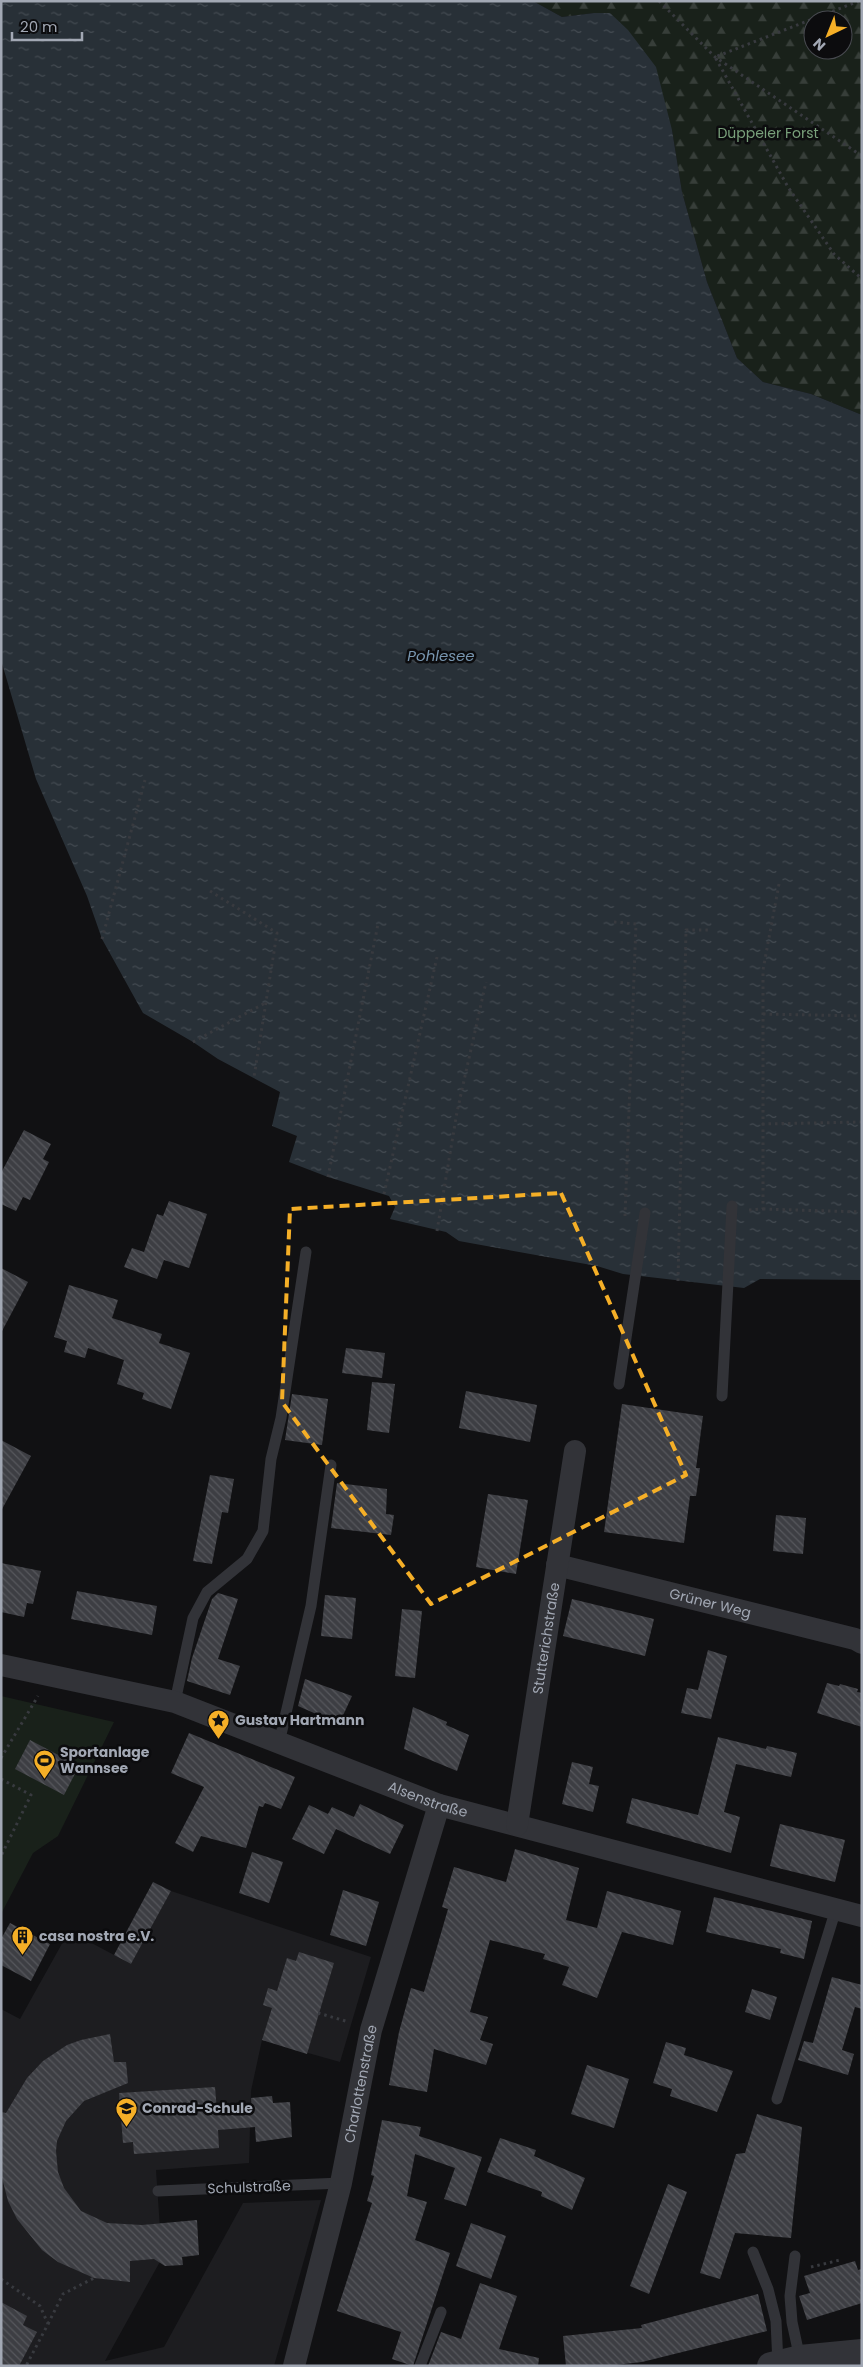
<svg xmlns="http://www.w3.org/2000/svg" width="863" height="2367" font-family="Poppins,sans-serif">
<defs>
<pattern id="forest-firs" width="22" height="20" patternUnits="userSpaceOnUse" patternTransform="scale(1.25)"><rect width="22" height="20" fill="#19211a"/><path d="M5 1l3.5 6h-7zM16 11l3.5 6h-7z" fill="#373e39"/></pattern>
<pattern id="water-ripples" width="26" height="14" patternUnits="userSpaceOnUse" patternTransform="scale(1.25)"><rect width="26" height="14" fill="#283037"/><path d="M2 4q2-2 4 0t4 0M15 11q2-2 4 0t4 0" fill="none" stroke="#444b52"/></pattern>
<pattern id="building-back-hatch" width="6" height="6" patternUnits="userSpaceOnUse" patternTransform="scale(1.25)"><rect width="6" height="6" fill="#3d3e43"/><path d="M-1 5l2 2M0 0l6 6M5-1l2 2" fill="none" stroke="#56575c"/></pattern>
</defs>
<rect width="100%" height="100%" fill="#111113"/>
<polygon fill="#1d1d20" points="171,1891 371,1957 340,2062 262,2040 251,2091 249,2163 156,2170 162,2258 105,2361 164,2347 243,2203 321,2200 274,2366 1,2366 1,2009 20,2019 69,1931 131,1964"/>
<path fill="url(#forest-firs)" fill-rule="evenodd" d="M533 1H862V415L811 394 763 382 737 358 707 282 682 192 672 130 594 13 562 17ZM813 20H843V50H813Z"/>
<polygon fill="#19211a" points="1,1696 114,1722 58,1836 33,1853 1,1914"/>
<polygon fill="url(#water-ripples)" points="1,1 533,1 562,17 594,13 610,13 628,30 656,67 672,130 682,192 707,282 737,358 763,382 811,394 862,415 862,1280 760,1279 744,1288 623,1274 597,1266 459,1241 446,1232 390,1219 395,1207 389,1196 328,1177 289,1162 297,1136 272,1126 280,1092 218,1059 193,1042 143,1013 102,939 87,896 36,779 1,660"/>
<g fill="url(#building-back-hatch)">
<polygon points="24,1130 51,1144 43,1159 49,1162 30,1200 23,1197 16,1211 1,1204 1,1173"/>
<polygon points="169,1201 207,1214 189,1268 164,1260 157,1279 124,1267 132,1248 144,1252 157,1214 163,1216"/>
<polygon points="1,1268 28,1282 1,1333"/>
<polygon points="69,1285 118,1300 112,1318 162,1334 159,1343 190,1353 171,1409 142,1399 144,1393 117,1384 124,1360 88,1348 85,1358 64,1352 67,1341 54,1337"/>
<polygon points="346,1348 385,1353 382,1378 342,1373"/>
<polygon points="372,1382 395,1384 389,1433 367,1430"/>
<polygon points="466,1391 537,1405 530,1442 459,1428"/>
<polygon points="292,1394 328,1399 322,1445 285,1440"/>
<polygon points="622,1404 703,1416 696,1468 700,1468 696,1496 690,1496 684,1543 604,1532"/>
<polygon points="1,1440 31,1456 1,1511"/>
<polygon points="210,1475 234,1479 228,1513 222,1512 212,1564 193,1561"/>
<polygon points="337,1483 387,1489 386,1514 394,1515 391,1535 331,1528"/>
<polygon points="488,1494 528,1500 516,1574 476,1567"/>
<polygon points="776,1515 806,1518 803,1554 773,1551"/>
<polygon points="1,1563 41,1571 33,1604 27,1603 24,1617 1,1612"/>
<polygon points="77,1591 157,1606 152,1635 71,1619"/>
<polygon points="218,1593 238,1599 218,1659 240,1666 230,1695 187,1681 192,1658 212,1599"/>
<polygon points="325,1595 356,1598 352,1639 321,1636"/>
<polygon points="572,1599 654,1619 645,1656 563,1636"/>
<polygon points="402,1609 422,1611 415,1678 395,1676"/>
<polygon points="708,1650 727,1656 711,1719 681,1713 687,1688 698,1690"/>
<polygon points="305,1679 352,1696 339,1724 298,1706"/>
<polygon points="827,1683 839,1686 840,1684 858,1689 857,1692 862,1693 862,1727 817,1713"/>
<polygon points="413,1707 447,1722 446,1725 469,1735 457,1771 404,1749"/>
<polygon points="189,1733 295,1777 281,1809 265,1803 263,1807 259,1806 246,1848 201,1836 193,1852 175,1843 204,1787 171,1773"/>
<polygon points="718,1737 766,1749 767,1746 797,1753 791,1777 736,1764 724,1812 740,1817 731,1853 626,1823 632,1798 698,1815"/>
<polygon points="30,1740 79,1766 64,1795 15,1769"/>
<polygon points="572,1762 593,1767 589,1784 599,1786 593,1812 562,1804"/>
<polygon points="360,1804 404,1825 390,1854 336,1829 324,1854 292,1839 309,1805 328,1814 332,1807 354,1817"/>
<polygon points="780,1824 845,1840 835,1882 770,1866"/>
<polygon points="515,1849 579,1868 566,1920 597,1928 607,1891 681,1911 673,1945 622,1932 597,1998 562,1985 569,1967 543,1959 545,1954 490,1940 470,2012 488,2017 480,2040 493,2044 486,2065 434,2049 427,2092 389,2085 399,2032 411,1988 424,1992 448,1909 442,1907 454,1867 506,1882"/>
<polygon points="252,1852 283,1862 269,1903 239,1893"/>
<polygon points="153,1882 171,1891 131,1964 114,1955"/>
<polygon points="343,1890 379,1902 366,1946 330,1935"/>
<polygon points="714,1897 812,1921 804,1959 780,1953 781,1949 706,1932"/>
<polygon points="10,1923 50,1944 31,1981 1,1965 1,1939"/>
<polygon points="299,1952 334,1963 307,2054 262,2040 272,2008 263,2005 268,1988 277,1991 287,1958 296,1961"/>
<polygon points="832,1977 862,1985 862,2009 855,2007 842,2050 854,2054 848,2075 798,2060 804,2041 813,2043"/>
<polygon points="752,1989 777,1997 770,2020 745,2012"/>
<polygon points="110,2034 114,2062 126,2062 128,2083 84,2101 66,2121 57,2141 56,2151 58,2172 64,2188 81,2211 107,2223 142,2225 197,2220 199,2255 182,2257 183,2265 165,2266 154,2259 130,2261 130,2282 94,2278 58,2262 42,2250 17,2219 8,2201 1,2174 1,2112 6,2113 27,2078 43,2061 67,2045 81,2040"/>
<polygon points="666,2042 686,2048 684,2055 733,2071 717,2112 670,2096 672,2089 653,2083"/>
<polygon points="587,2065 629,2079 614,2128 571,2114"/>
<polygon points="215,2087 217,2111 252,2113 251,2098 272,2096 273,2103 290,2102 292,2137 256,2142 255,2127 218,2130 219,2148 134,2154 133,2142 123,2143 119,2093"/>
<polygon points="757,2114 802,2127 791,2238 735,2233 720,2279 700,2273 736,2154 745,2153"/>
<polygon points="382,2120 421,2127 419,2136 482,2157 466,2206 444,2199 455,2168 415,2154 407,2196 427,2202 415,2240 450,2253 413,2366 392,2359 401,2332 337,2311 372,2203 367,2201 374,2176 371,2175"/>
<polygon points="500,2138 536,2150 534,2156 585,2178 572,2210 541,2196 542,2192 487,2172"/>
<polygon points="668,2184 687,2192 649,2294 630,2286"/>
<polygon points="471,2223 506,2236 491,2279 456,2266"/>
<polygon points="855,2261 858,2270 862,2269 862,2303 807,2320 799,2296 810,2293 804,2276"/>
<polygon points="480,2283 517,2296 499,2349 539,2358 538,2366 428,2366 441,2332 461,2339"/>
<polygon points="758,2294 767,2331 642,2362 606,2366 566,2366 563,2336 642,2328 641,2325"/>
<polygon points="1,2302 27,2316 23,2325 37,2332 19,2366 1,2366"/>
</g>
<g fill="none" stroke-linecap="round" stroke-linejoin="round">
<g stroke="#383a3f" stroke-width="3" stroke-dasharray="2.5 4" stroke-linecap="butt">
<polyline points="659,1 715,57 862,156"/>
<polyline points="859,1 715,57 788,187 834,254 862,279"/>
<polyline points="210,891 277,933 254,1077"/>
<polyline points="614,922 636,924 625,1216"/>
<polyline points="102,939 145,780"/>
<polyline points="763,1014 862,1016"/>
<polyline points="193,1042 267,1002"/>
<polyline points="762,1124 861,1122"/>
<polyline points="328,1177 378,924"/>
<polyline points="384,1194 437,957"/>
<polyline points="763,1209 862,1212"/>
<polyline points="749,1210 763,1209 763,970 779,884"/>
<polyline points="437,1231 457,1112 486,982"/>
<polyline points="678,1281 686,930 711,930"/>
<polyline points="1,1758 38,1696"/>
<polyline points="1,1779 31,1795 1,1856"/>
<polyline points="318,2013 349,2022"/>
<polyline points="811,2267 840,2260"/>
<polyline points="1,2279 40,2306 48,2324 26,2366"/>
<polyline points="48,2324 63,2294 94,2278"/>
</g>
<g stroke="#323338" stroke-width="11">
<polyline points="619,1384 645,1213"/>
<polyline points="722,1396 732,1206"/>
<polyline points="175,1702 193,1618 207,1592 247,1559 263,1531 271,1459 281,1418 306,1252"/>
<polyline points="279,1743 311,1606 331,1465"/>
<polyline points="777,2099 836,1909"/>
<polyline points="158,2191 341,2183"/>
<polyline points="753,2252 768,2289 776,2321 778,2364"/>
<polyline points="795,2256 790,2296 792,2322 800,2359"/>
<polyline points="420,2366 441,2312"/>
</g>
<g stroke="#323338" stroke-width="22">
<path id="s1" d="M557 1565 855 1639 862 1643"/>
<path id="s2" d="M1 1665 175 1702 439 1805 862 1916"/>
<path id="s3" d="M517 1825 575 1451"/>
<path id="s4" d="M294 2366 341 2183 371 2030 439 1805"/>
</g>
<polyline stroke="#323338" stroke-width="28" points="771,2366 800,2359 862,2353"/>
</g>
<path fill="none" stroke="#f5af27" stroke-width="4" stroke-dasharray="10 6" stroke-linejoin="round" d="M561 1193 686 1475 431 1604 282 1402 290 1209Z"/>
<defs>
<symbol id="sight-pin" viewBox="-11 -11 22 30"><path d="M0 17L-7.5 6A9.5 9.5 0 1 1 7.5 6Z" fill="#f5af27" stroke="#0c0c0e"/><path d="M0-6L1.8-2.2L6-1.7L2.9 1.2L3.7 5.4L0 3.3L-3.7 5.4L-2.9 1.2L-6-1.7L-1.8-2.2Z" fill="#111"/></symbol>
<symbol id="stadium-pin" viewBox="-11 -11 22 30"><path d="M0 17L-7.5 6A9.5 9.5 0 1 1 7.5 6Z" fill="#f5af27" stroke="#0c0c0e"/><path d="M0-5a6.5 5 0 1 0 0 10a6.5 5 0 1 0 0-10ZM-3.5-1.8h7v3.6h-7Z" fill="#111"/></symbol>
<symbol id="building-pin" viewBox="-11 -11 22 30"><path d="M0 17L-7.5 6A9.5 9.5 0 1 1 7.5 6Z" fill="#f5af27" stroke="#0c0c0e"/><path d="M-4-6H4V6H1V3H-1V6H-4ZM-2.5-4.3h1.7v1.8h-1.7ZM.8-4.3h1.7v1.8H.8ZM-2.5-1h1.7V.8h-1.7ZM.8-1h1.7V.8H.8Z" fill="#111"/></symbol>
<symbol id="school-pin" viewBox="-11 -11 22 30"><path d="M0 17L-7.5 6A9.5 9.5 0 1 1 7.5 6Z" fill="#f5af27" stroke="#0c0c0e"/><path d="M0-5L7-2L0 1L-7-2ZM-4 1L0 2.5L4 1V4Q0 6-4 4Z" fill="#111"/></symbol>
</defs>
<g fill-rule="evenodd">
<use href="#sight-pin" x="206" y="1708" width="25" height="34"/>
<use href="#stadium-pin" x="32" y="1748" width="25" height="34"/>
<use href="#building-pin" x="10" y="1924" width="25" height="34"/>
<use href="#school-pin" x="114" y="2096" width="25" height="34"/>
</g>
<g text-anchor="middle" stroke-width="5" stroke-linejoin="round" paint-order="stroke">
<g font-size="14" fill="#79a07b" stroke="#0c0c0e">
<text x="768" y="138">Düppeler Forst</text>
</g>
<g font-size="14" fill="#a2a8b4" stroke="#0c0c0e">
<text dy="5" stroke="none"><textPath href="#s1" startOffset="158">Grüner Weg</textPath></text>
<text dy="5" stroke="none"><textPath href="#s3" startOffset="189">Stutterichstraße</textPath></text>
<text dy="5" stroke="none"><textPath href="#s2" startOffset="449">Alsenstraße</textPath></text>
<text dy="5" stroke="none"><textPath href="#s4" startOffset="290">Charlottenstraße</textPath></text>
<text transform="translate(249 2187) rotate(-2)" y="5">Schulstraße</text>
</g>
<g font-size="14" font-weight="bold" fill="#a2a8b4" stroke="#0c0c0e" text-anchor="start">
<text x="235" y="1725">Gustav Hartmann</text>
<text x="60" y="1757">Sportanlage<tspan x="60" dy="16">Wannsee</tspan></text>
<text x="39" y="1941">casa nostra e.V.</text>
<text x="142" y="2113">Conrad-Schule</text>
</g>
<g font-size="15" font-style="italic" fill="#7896b0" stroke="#0c0c0e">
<text x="441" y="661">Pohlesee</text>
</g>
</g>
<rect width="863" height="2367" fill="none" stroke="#a2a8b4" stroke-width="5"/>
<g transform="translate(828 35) rotate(223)"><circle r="24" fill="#0c0c0e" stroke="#484a50"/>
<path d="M0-4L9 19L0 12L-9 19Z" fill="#f5af27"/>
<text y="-8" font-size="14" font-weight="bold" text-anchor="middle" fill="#a2a8b4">N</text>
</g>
<path d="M12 32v8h70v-8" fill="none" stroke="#a2a8b4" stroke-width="2.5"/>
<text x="20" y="32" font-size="15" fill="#a2a8b4" stroke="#0c0c0e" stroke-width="4" paint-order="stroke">20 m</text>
</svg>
